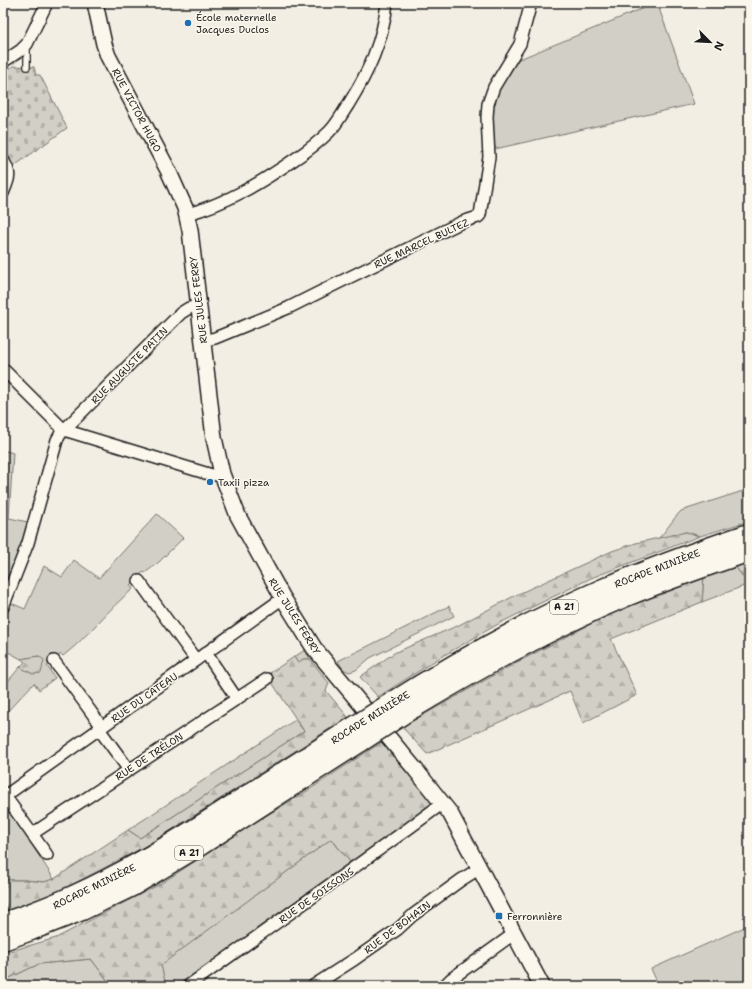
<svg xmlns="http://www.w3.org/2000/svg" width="752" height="989" font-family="'Shantell Sans',sans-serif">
<defs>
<pattern id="forest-firs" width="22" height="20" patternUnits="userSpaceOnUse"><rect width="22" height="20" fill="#d2cfc6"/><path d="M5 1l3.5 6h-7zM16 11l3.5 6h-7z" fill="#b4b1aa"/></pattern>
<pattern id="cemetery-stones" width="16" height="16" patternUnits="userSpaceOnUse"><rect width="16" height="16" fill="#d2cfc6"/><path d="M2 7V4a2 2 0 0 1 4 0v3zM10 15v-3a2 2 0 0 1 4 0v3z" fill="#b4b1aa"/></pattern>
</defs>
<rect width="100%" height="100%" fill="#f2eee4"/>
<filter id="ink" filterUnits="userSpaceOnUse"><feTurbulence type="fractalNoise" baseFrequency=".025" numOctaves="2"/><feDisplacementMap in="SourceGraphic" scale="8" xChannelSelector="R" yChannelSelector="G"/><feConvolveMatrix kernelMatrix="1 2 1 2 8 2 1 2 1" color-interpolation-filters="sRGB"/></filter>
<g filter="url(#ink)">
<g fill="#d2cfc6" stroke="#777671">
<polygon points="656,3 657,3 694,104 495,149 491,116 495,98 503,82 517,60"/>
<polygon points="3,450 13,453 9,518 28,522 27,535 3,599"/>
<path d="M749 489V521L700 536 686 532 658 539C667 530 672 520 681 511Z"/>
<path d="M157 514 183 538 159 562 145 573 143 572 130 585 133 589C108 609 89 636 63 656L61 654 47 666 55 678 39 690 34 683 3 716V687L20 667 33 674 39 656 21 659 3 649V620L11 603 25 609 44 566 62 577 74 560 99 578Z"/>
<polygon points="735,566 744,578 749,577 749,584 702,602 704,575"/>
<polygon points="449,606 454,616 370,658 356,670 349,672 343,669 338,661"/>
<polygon points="305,650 310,659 303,659 298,663 294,657"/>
<polygon points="295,720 304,731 140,838 128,830"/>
<polygon points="3,803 25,834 54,879 44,882 25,880 3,880"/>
<polygon points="331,839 353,865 184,986 166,986 160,965"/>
<polygon points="749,925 749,986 659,986 651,969"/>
<polygon points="91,959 112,986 3,986 3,981 39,964"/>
</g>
<g fill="url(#forest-firs)" stroke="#777671">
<polygon points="686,532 700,536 591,578 500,623 439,658 378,697 360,677 394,653 459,625 516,595 612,551 636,543"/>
<polygon points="749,561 749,577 744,578 735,566"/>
<polygon points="704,575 702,602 611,639 637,695 583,723 570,691 427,754 402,727 512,665 604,617"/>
<polygon points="39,656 44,660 41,673 33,674 20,667 25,662 21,659"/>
<polygon points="294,657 298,663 303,659 310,659 329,683 326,691 348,717 148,845 60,891 3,912 3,880 25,880 44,882 54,879 128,830 140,838 304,731 267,675"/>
<polygon points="382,742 409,769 435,801 353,865 331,839 161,965 166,986 112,986 91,959 39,964 3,981 3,953 56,938 160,884 259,820 304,793"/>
</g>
<polygon fill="url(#cemetery-stones)" stroke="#777671" points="13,66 34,67 36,75 40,75 67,128 13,167 3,151 3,73"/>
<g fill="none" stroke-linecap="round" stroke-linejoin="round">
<defs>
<polyline id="lane" points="27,67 27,44"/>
<g id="street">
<polyline points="3,62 21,50 27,44 47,3"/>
<path d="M3 160C12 174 9 179 3 193"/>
<path d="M187 214C226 204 262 182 295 159 307 151 319 142 329 132 337 124 342 114 348 105 368 73 383 41 387 3"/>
<polyline points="202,341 215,338 288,308 346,279 462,222 478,217 480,215 489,157 487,117 488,104 494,87 520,44 531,3"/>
<polyline points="3,369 64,430 212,475 222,474"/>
<polyline points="139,581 196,660"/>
<polyline points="3,607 28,543 57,440 61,433 181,313 189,308 198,306"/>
<polyline points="206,653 237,699"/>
<polyline points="54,661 102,727"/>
<polyline points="99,729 129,770"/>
<polyline points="3,793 47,855"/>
<polyline points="5,796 283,598"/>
<polyline points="32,834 267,679"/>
<polyline points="188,986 405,831 443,803"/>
<polyline points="313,986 355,959 398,929 413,915 461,880 480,868"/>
<polyline points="444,986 451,979 515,933"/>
</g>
<polyline id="secondary" points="95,3 104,44 108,56 168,170 185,208 190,230 214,438 222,474 238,516 283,598 314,648 415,769 450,813 542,986"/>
<g id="highway">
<path d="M390 704C458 661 528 622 601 590 649 569 699 551 749 534"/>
<path d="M401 715C474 671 548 629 626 596 667 579 708 565 749 551"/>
<path d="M3 923C86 897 159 853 231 806 271 780 311 755 351 729"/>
<polyline points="3,940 31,930 82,910 132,886 197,847 361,741"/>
</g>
</defs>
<use href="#lane" stroke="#1c1c1c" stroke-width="8"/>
<use href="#street" stroke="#1c1c1c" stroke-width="14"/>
<use href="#secondary" stroke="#1c1c1c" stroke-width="18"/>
<use href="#highway" stroke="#1c1c1c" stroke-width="23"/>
<use href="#lane" stroke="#fbf7ec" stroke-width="5.5"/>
<use href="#street" stroke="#fbf7ec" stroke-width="11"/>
<use href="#secondary" stroke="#fbf7ec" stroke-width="15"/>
<use href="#highway" stroke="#fbf7ec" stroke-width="20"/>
<defs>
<g id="highway-bridge">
<polyline points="351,729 390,704"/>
<polyline points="361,741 401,715"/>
</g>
</defs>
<use href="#highway-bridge" stroke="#1c1c1c" stroke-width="23" stroke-linecap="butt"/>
<use href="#highway-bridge" stroke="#fbf7ec" stroke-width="20"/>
</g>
</g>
<g fill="#1f6fb2" stroke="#fbf7ec" stroke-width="1.5">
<circle cx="188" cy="23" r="4"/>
<circle cx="210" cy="482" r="4"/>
<rect x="495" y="912" width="8" height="8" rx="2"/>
</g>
<g text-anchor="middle" stroke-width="3" stroke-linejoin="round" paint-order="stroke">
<g fill="#fbf7ec" stroke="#5f5e5a" stroke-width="1">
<rect x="550" y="600" width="28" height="14" rx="3"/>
<rect x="175" y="846" width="28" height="14" rx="3"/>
</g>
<g font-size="9" font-weight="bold" fill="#1c1c1c">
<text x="564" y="610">A 21</text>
<text x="189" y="856">A 21</text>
</g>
<g font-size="10" fill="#1c1c1c" stroke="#fbf7ec" text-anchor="start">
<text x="196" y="21">École maternelle<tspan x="196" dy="12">Jacques Duclos</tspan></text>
<text x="218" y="486">Taxii pizza</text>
<text x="507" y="920">Ferronnière</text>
</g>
<g font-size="10" fill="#1c1c1c" stroke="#fbf7ec">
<text transform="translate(137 110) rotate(62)" y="4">RUE VICTOR HUGO</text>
<text transform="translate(421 243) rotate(-25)" y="4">RUE MARCEL BULTEZ</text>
<text transform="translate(198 300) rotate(-97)" y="4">RUE JULES FERRY</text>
<text transform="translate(129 365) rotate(-45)" y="4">RUE AUGUSTE PATIN</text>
<text transform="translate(657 568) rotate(-21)" y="4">ROCADE MINIÈRE</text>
<text transform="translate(295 616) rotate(58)" y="4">RUE JULES FERRY</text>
<text transform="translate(144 697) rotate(-35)" y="4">RUE DU CATEAU</text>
<text transform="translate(370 717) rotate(-32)" y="4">ROCADE MINIÈRE</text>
<text transform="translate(149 756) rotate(-33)" y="4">RUE DE TRÉLON</text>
<text transform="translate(94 886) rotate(-26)" y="4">ROCADE MINIÈRE</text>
<text transform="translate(316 895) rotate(-35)" y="4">RUE DE SOISSONS</text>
<text transform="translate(397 927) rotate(-37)" y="4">RUE DE BOHAIN</text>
</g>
</g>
<rect width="752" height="989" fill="none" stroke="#fbf7ec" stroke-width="16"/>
<rect x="8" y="8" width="736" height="973" fill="none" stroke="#1c1c1c" stroke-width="1.5" filter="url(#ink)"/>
<g transform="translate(710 42) rotate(114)" stroke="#fbf7ec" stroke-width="3" paint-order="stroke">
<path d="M0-3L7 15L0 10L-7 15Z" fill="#1c1c1c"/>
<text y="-6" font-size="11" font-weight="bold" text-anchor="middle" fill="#1c1c1c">N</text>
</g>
</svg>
